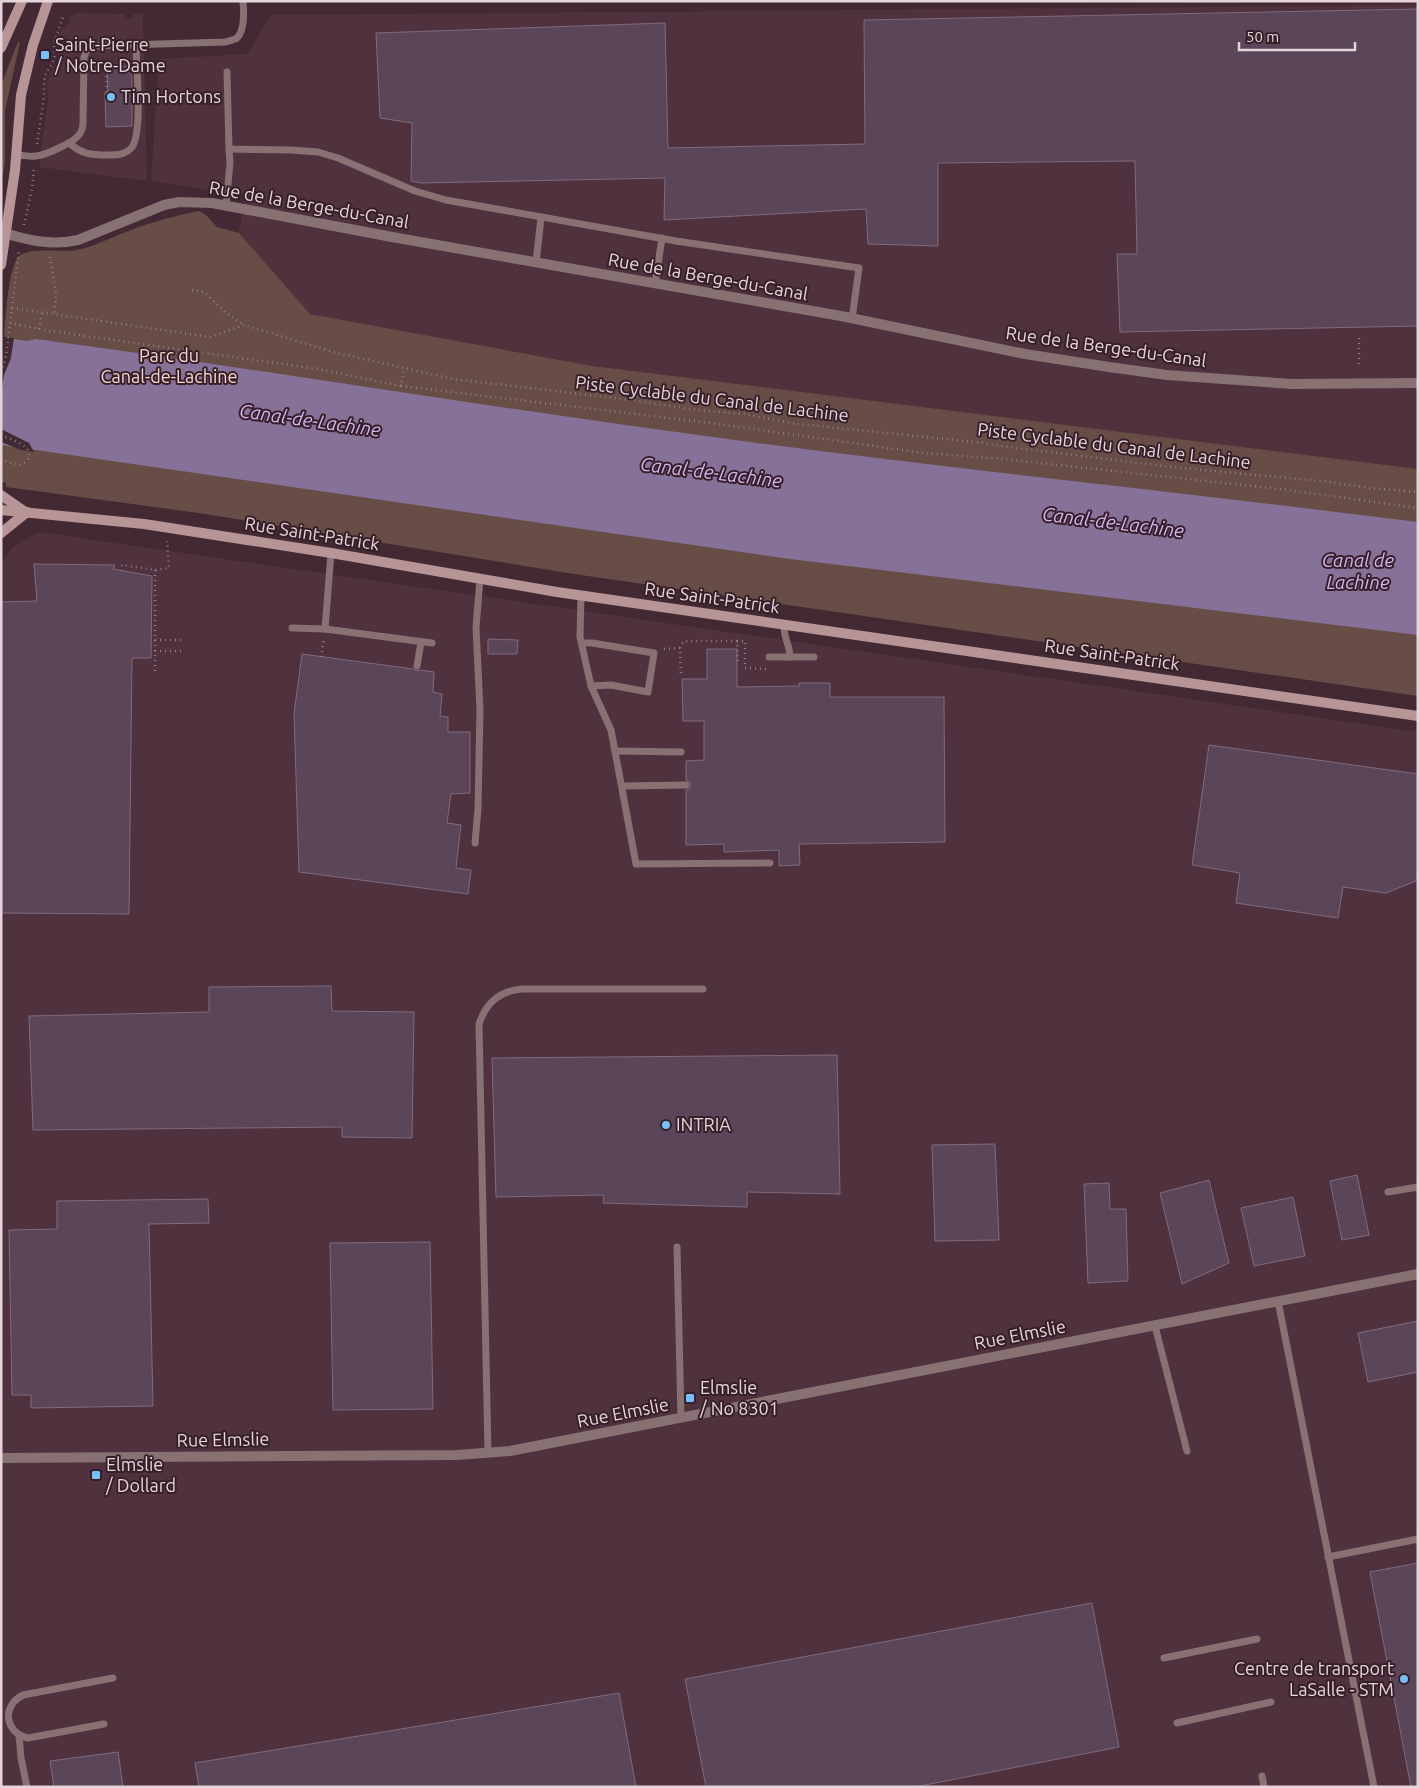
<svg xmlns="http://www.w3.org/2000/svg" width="1419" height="1788" font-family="Ubuntu,sans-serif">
<rect width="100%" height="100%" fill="#422934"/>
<g fill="#50313e">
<polygon points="1418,5 1418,469 593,366 309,314 239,233 245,195 151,181 159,59 247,54 271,15"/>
<polygon points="78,13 124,14 124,19 133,19 133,14 143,14 147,181 39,167 48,100 47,84 50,74 54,68 58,56 56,45 58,39 61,31 70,21 70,16"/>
<polygon points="39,532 1418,732 1418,1787 1,1787 1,566 12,548"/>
</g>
<g fill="#674d46">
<polygon points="18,42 20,42 5,111 5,164 1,184 1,85"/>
<path d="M199 211 206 215 217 227 239 233 310 314 593 366 1418 469V696L574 574 199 513 6 487V483L1 482C1 443 0 280 18 257 30 246 61 253 77 250 92 247 108 239 123 233 148 223 173 216 199 211Z"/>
</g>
<path fill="#867298" d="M1 337 27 341 36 339C274 371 511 411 750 442 972 471 1195 494 1418 522V635L790 559 1 445Z"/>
<g fill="#422934">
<polygon points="1,336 14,338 11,358 4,375 1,395"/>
<polygon points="1,429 29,443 34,452 21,450 1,442"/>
</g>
<g fill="#5a4658" stroke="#816b7f">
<polygon points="1418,9 1418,326 1120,332 1117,254 1137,254 1135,161 938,163 938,246 868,244 866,209 664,220 665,178 421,183 411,181 412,123 380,118 376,33 665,23 668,148 865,144 864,20"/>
<polygon points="128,66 128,72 132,76 132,126 106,127 105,93 108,91 107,70 111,67"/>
<polygon points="34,564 115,565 113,569 152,576 151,658 132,658 129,914 1,913 1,602 37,601"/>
<polygon points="488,639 518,640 517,654 488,654"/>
<polygon points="707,649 737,649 737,687 799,686 799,683 830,683 830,697 944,697 945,842 799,844 800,865 779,866 779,850 724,852 724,844 686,845 686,790 689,789 691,785 690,782 686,780 686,761 704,760 704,721 683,721 682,679 707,679"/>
<polygon points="302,654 413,669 417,671 420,670 434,672 433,692 442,694 440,716 448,717 448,732 470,732 470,793 451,794 447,823 461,825 456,868 471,870 468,894 299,872 294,714"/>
<polygon points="1209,745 1418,774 1418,869 1416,881 1386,893 1343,887 1338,918 1236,903 1240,873 1192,865"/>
<polygon points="331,986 332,1011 414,1012 412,1138 342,1137 342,1127 33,1130 29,1016 209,1012 209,987"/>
<polygon points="837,1055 840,1194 747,1192 747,1207 603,1203 604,1195 496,1197 492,1058"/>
<polygon points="995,1144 999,1240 935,1241 932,1145"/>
<polygon points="1357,1175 1369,1235 1342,1240 1330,1181"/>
<polygon points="1209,1180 1229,1263 1182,1284 1160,1193"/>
<polygon points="1109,1183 1110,1209 1126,1209 1128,1281 1088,1283 1084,1184"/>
<polygon points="1293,1197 1305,1256 1254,1266 1241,1208"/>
<polygon points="208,1199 209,1223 149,1224 153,1406 31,1408 31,1395 12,1395 9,1230 57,1229 57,1201"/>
<polygon points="430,1242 433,1409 333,1410 330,1243"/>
<polygon points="1418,1321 1418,1372 1368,1382 1358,1333"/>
<polygon points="1418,1563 1418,1787 1411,1787 1370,1572"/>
<polygon points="1092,1603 1119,1747 915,1787 706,1787 685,1679"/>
<polygon points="619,1693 636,1787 199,1787 195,1763"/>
<polygon points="118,1752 123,1787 54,1787 50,1761"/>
</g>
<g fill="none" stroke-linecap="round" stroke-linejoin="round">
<g stroke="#917c85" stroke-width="2.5" stroke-dasharray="1 4" stroke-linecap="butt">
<polyline points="95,69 106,69"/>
<polyline points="107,92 106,69 110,65 127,65"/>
<polyline points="37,144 44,97 44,84 45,75 52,64 55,55 54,43 64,14"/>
<polyline points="24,225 32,189 34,167"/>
<polyline points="50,257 56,294 54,315"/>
<polyline points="192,290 204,292 225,312 244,325"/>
<polyline points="12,308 210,337 244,325 337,353 453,379 631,400 698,410 744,414 798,424 985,443 1016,448 1172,467 1330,482 1369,488 1418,492"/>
<polyline points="10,323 50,331 318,369 401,386 404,369"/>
<polyline points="39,329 42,313"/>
<polyline points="1359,338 1359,367"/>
<polyline points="162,365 218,373"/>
<polyline points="184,368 186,359"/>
<polyline points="1,372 6,356 19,250"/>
<polyline points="401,386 711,423 924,453 1004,459 1288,490 1418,508"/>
<path d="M1 435C12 440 36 446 27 461L20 465 1 460"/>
<polyline points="155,570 155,674"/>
<polyline points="121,571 122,565 155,570 169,568 167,541"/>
<polyline points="155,640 182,640"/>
<polyline points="737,641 745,641 745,668 767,669"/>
<polyline points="680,648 683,642 688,641 737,641 738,664"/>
<polyline points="664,649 680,648 681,677"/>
<polyline points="155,651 182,651"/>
<polyline points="321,657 324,639"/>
</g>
<g stroke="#877173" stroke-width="7">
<polyline points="227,72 229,149 291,150 318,152 338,158 415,191 446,200 676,241 859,268 852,319"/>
<path d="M69 143C82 154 90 155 108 155 117 155 126 155 132 147 143 132 136 65 136 44"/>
<path d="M17 155C23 155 30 157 36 156 46 155 72 143 78 136 82 132 83 127 83 122L84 57 88 48 94 46 225 42C229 41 234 40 237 38 245 30 244 12 243 1"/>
<polyline points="226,205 230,163 229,149"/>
<polyline points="536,263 541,217"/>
<polyline points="655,284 662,238"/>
<polyline points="331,553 325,629 432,643"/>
<polyline points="581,595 580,637 591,686 611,685 648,692 654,653 592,643 582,643"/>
<path d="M784 624C783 637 790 645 790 657"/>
<polyline points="292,628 325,629"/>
<polyline points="769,657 814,657"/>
<polyline points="417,666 421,642"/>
<polyline points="591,686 611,730 636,864 770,863"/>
<polyline points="615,751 681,752"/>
<polyline points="622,786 686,785"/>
<polyline points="475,843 478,809 480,710 476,627 480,579"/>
<polyline points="1388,1192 1418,1187"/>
<polyline points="677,1247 681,1418"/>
<polyline points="1278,1301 1374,1787"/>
<polyline points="1155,1326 1187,1451"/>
<path d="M488 1453 479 1024C486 1003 499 991 522 989H703"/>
<polyline points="1328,1557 1418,1539"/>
<polyline points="1164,1658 1257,1639"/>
<polyline points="1177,1723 1271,1702"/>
<path d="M104 1724 28 1738C5 1733 1 1706 23 1695L113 1678"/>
<polyline points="19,1735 21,1758 27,1787"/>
<polyline points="1262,1776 1264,1787"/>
</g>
<g stroke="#877173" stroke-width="10">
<path d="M1 232C27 240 51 246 78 240L164 205 179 202 212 203 392 237 841 316 1025 354 1109 367 1167 375 1292 384 1418 383"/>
<polyline points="1,1458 457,1455 510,1451 1418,1274"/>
</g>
<g stroke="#b79597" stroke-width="10">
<polyline points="1,48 22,1"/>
<polyline points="1,265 15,170 21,95 33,45 48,1"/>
<polyline points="1,495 24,511"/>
<polyline points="1,510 144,524 331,553 557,592 1418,716"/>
<polyline points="1,533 27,512"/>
</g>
</g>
<g fill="#77bff7" stroke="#371f2a" stroke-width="2">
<rect x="40" y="50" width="10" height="10" rx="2.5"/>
<circle cx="111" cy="97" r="5"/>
<circle cx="666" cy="1125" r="5"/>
<rect x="685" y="1393" width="10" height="10" rx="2.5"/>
<rect x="91" y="1470" width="10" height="10" rx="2.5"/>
<circle cx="1404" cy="1679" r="5"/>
</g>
<g text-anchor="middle" stroke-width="4" stroke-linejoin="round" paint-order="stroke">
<g font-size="18" fill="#e5d5db" stroke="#371f2a" text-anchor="start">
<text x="55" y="51">Saint-Pierre<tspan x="55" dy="21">/ Notre-Dame</tspan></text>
<text x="121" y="103">Tim Hortons</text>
<text x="676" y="1131">INTRIA</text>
<text x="700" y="1394">Elmslie<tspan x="700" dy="21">/ No 8301</tspan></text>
<text x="106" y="1471">Elmslie<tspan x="106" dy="21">/ Dollard</tspan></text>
<text x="1394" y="1675" text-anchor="end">Centre de transport<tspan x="1394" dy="21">LaSalle - STM</tspan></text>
</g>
<g font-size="18" fill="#e5d5db" stroke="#371f2a">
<text transform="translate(309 205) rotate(10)" y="6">Rue de la Berge-du-Canal</text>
<text transform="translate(708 277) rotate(10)" y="6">Rue de la Berge-du-Canal</text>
<text transform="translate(1106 347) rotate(8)" y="6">Rue de la Berge-du-Canal</text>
<text transform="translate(712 399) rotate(7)" y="6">Piste Cyclable du Canal de Lachine</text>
<text transform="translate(1114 446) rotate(7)" y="6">Piste Cyclable du Canal de Lachine</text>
<text transform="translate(312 534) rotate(9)" y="6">Rue Saint-Patrick</text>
<text transform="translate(712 598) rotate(8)" y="6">Rue Saint-Patrick</text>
<text transform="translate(1112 655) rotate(8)" y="6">Rue Saint-Patrick</text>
<text transform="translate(1020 1335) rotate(-11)" y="6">Rue Elmslie</text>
<text transform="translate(623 1413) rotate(-11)" y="6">Rue Elmslie</text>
<text transform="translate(223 1440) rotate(-1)" y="6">Rue Elmslie</text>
</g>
<g font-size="18" fill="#f5d6ce" stroke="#371f2a">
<text x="169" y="362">Parc du<tspan x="169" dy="21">Canal-de-Lachine</tspan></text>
</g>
<g font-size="19" font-style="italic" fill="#d4b4f0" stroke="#371f2a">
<text transform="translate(310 420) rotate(8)" y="7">Canal-de-Lachine</text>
<text transform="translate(711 472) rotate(7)" y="7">Canal-de-Lachine</text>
<text transform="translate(1113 522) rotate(7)" y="7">Canal-de-Lachine</text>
<text x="1358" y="567">Canal de<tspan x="1358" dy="22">Lachine</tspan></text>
</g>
</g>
<rect width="1419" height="1788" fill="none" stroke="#e5d5db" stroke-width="5"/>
<path d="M1239 42v8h116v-8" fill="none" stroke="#e5d5db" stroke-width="2.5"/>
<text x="1246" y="42" font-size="15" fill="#e5d5db" stroke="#371f2a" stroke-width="4" paint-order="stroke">50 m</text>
</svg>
